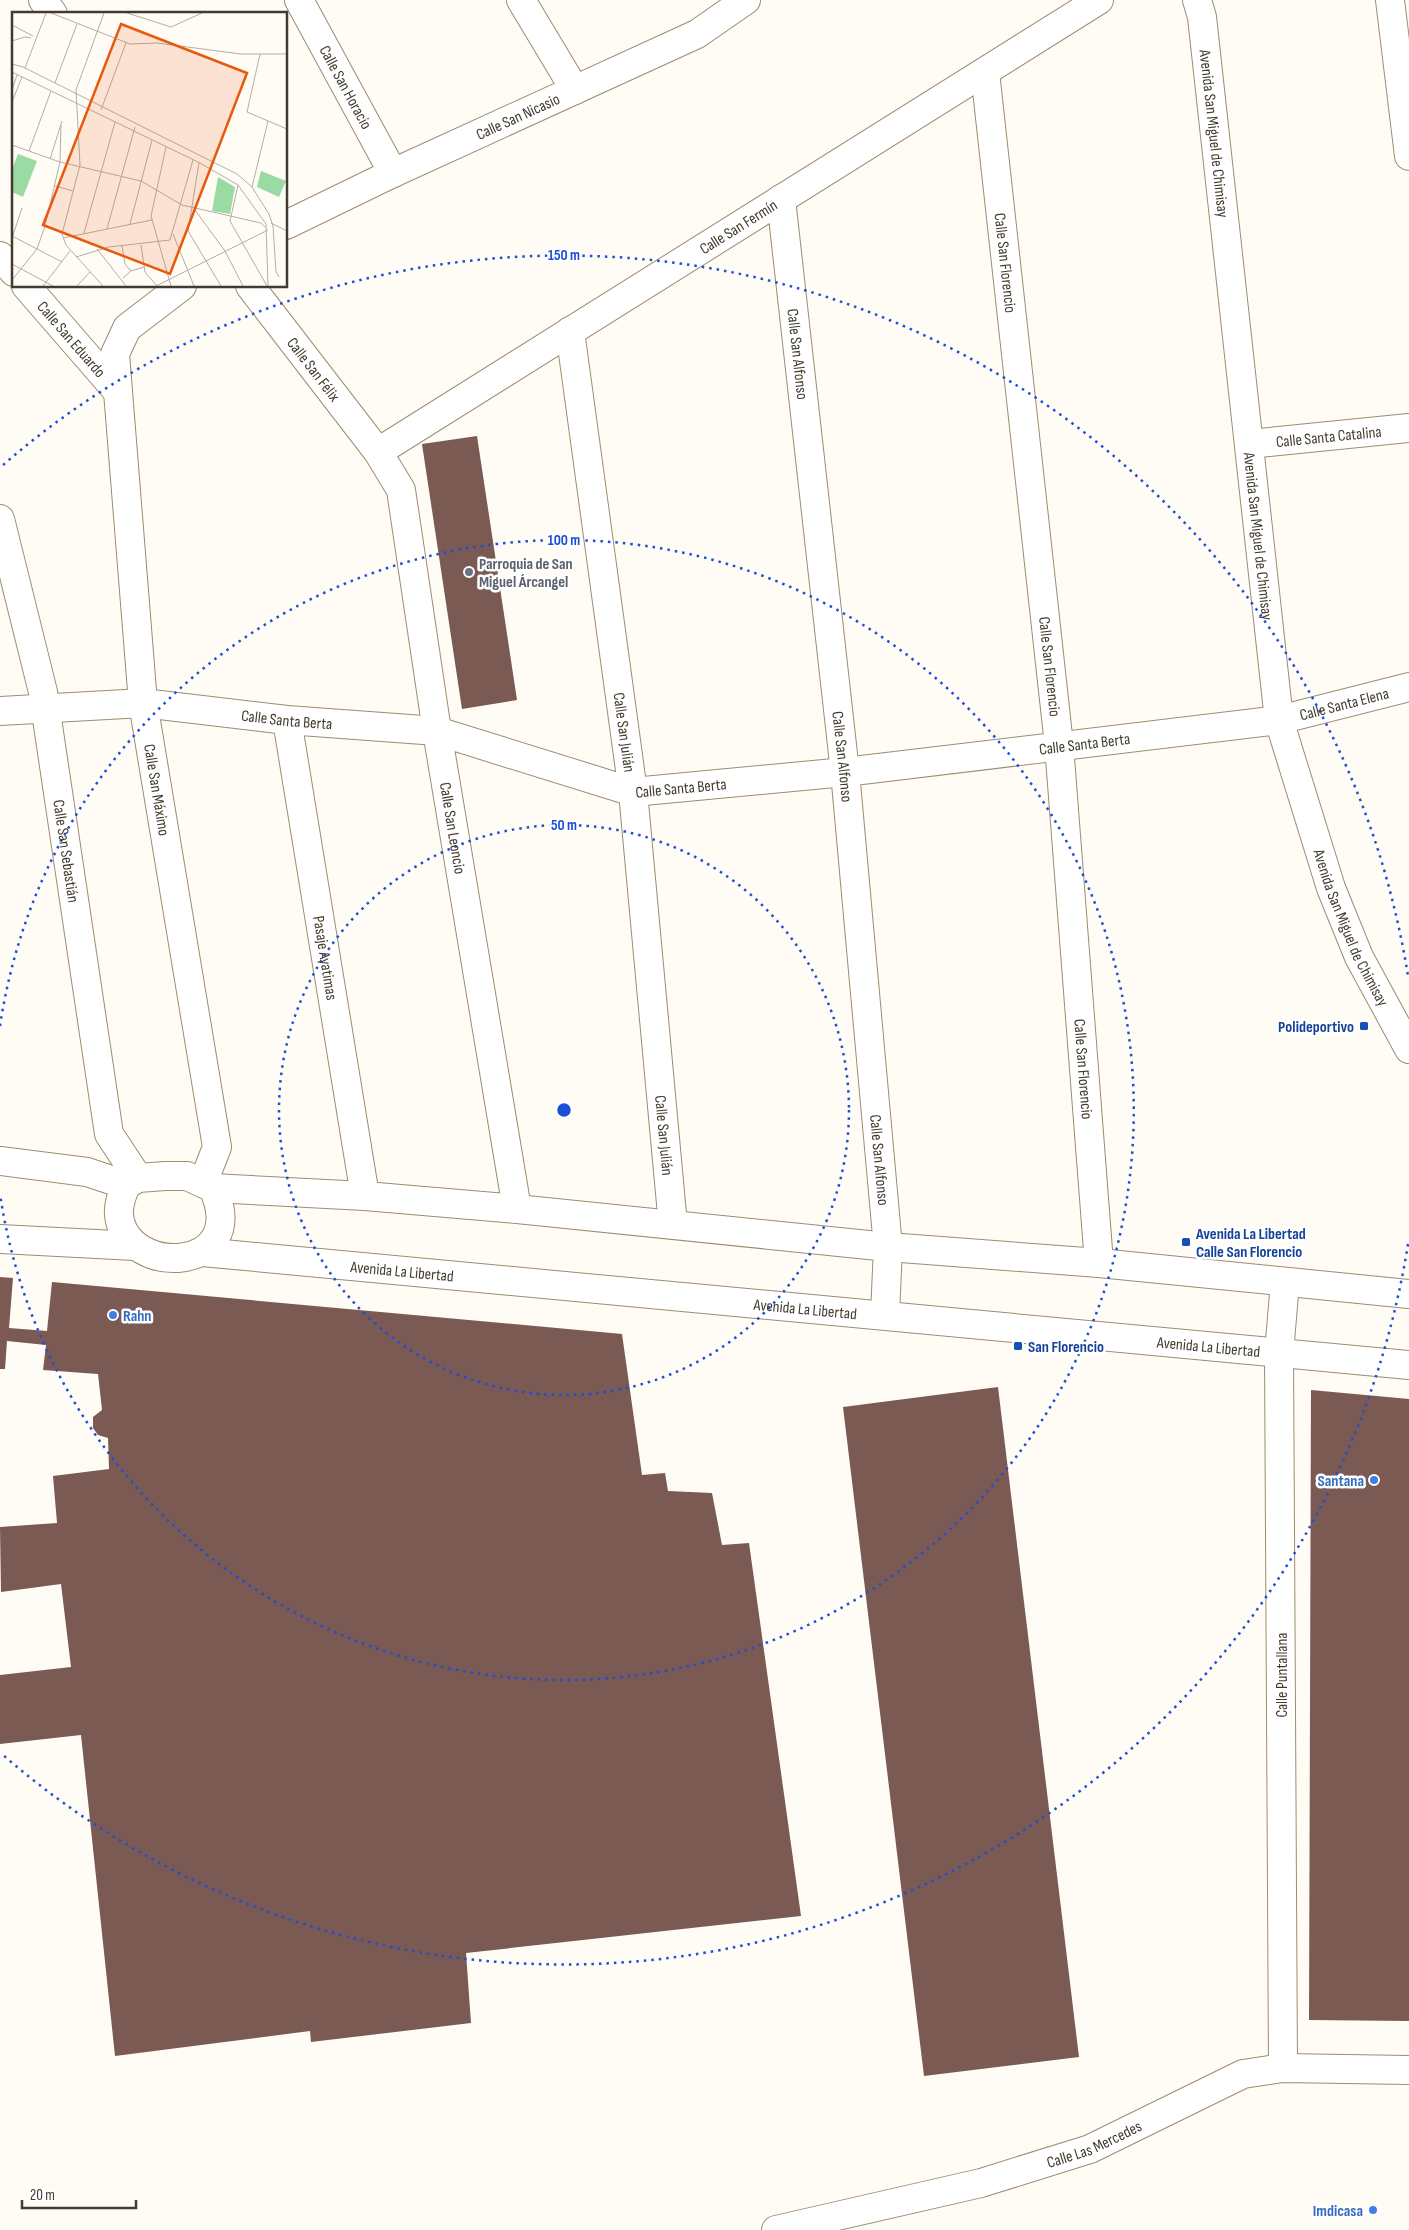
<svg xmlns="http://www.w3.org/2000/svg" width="1409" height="2230" font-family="'Sofia Sans Condensed',sans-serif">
<rect width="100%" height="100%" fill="#fffbf5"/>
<g fill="#7b5a53">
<polygon points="477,436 517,700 462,709 422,444"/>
<polygon points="0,1277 13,1278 9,1328 47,1331 52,1282 622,1334 642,1475 665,1473 668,1491 712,1493 722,1545 749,1543 801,1916 466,1953 471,2023 311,2042 310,2031 115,2056 81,1735 0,1744 0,1675 71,1667 61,1584 1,1592 0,1527 57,1523 53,1476 109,1469 108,1438 98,1435 93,1428 93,1417 102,1410 98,1374 43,1370 46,1345 7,1341 5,1369 0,1369"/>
<polygon points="998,1387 1079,2057 924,2076 843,1407"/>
<polygon points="1311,1390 1409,1399 1409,2021 1309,2020"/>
</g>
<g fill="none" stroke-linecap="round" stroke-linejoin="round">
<defs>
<g id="minor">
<polyline points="43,0 53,14"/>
<path id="s1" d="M299 0 393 173"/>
<polyline points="521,0 575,90"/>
<path id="s2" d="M1197 0 1202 17 1279 720 1331 888 1359 957 1409 1049"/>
<polyline points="1390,0 1409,156"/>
<path id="s3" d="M985 72 1059 745 1099 1263"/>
<path id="s4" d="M781 199 845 772 888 1247 885 1315"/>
<path id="s5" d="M286 225 393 173 697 34 746 0"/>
<polyline points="0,256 14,272"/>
<path id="s6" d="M26 286 118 392"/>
<path id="s7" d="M182 286 127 328 115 354 143 703 217 1147 203 1183"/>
<path id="s8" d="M250 286 378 452 401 490 437 731 517 1209"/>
<path id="s9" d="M570 331 633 792 673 1225"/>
<path id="s10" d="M1249 444 1409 428"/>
<path id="s11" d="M378 452 1099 0"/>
<path id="s12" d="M0 519 43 692 109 1134 138 1178"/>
<path id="s13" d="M0 711 143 703 287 720 437 731 633 792 845 772 1279 720 1409 687"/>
<path id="s14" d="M287 720 365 1196"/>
<polyline points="0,1161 87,1172 126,1185"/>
<path d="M165 1176H187L213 1188C252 1274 125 1278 119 1215 118 1204 122 1195 126 1185L138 1178Z"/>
<polyline points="213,1188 365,1196 517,1209 888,1247 1099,1263 1409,1294"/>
<polyline points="0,1239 135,1246"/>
<path id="s15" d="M202 1252 1409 1365"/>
<polyline points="1283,2068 1279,1353 1285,1282"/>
<path id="s16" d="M776 2230 981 2183 1090 2149 1243 2074 1283 2068 1409 2070"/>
</g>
</defs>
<use href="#minor" stroke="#9d8c70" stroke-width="30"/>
<use href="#minor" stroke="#fff" stroke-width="28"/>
</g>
<g fill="none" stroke="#1d4ed8" stroke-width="2.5" stroke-dasharray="2.5 5">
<circle cx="564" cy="1110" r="285"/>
<path d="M0 1026A570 570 0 1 1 0 1194"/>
<path d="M1408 1244A855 855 0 0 1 3 1755M3 465A855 855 0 0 1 1408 976"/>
</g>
<circle fill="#6b7280" stroke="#fff" stroke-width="2" cx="469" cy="572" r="5"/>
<g fill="#1a4fb4" stroke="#fff" stroke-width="2">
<rect x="1359" y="1021" width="10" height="10" rx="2.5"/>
<rect x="1181" y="1237" width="10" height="10" rx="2.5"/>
<rect x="1013" y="1341" width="10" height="10" rx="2.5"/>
</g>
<g fill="#3f7fe0" stroke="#fff" stroke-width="2">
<circle cx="113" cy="1315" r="5"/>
<circle cx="1374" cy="1480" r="5"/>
<circle cx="1373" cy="2210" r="5"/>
</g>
<g text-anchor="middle" stroke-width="5" stroke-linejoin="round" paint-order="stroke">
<g font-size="16" fill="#433b2f" stroke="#fff">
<text dy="6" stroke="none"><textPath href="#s1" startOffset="99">Calle San Horacio</textPath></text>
<text dy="6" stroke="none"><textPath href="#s5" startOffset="256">Calle San Nicasio</textPath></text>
<text dy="6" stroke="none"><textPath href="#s2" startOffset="135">Avenida San Miguel de Chimisay</textPath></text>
<text dy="6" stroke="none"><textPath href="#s11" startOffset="425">Calle San Fermín</textPath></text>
<text dy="6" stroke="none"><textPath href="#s3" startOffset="192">Calle San Florencio</textPath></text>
<text dy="6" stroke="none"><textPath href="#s6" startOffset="70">Calle San Eduardo</textPath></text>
<text dy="6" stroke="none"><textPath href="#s4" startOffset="156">Calle San Alfonso</textPath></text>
<text dy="6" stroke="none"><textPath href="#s8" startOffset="105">Calle San Félix</textPath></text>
<text dy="6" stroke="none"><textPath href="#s10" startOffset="80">Calle Santa Catalina</textPath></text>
<text dy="6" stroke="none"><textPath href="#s2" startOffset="540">Avenida San Miguel de Chimisay</textPath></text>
<text dy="6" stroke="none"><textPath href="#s3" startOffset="598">Calle San Florencio</textPath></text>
<text dy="6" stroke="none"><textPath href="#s13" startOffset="1361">Calle Santa Elena</textPath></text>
<text dy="6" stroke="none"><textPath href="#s13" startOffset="288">Calle Santa Berta</textPath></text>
<text dy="6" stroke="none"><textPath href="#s9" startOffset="405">Calle San Julián</textPath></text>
<text dy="6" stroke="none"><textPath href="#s13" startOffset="1098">Calle Santa Berta</textPath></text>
<text dy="6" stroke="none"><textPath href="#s4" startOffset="561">Calle San Alfonso</textPath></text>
<text dy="6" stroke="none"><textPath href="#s13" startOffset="692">Calle Santa Berta</textPath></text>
<text dy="6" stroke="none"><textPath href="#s7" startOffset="536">Calle San Máximo</textPath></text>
<text dy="6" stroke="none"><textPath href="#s8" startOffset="596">Calle San Leoncio</textPath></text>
<text dy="6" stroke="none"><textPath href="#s12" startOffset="339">Calle San Sebastián</textPath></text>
<text dy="6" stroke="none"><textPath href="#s2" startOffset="945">Avenida San Miguel de Chimisay</textPath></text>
<text dy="6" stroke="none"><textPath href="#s14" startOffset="241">Pasaje Ayatimas</textPath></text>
<text dy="6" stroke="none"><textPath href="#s3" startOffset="1002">Calle San Florencio</textPath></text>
<text dy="6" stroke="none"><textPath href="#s9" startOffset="810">Calle San Julián</textPath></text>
<text dy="6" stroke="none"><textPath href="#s4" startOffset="966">Calle San Alfonso</textPath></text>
<text dy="6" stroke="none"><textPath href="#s15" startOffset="201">Avenida La Libertad</textPath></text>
<text dy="6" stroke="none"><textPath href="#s15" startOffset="606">Avenida La Libertad</textPath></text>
<text dy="6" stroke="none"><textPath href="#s15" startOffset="1011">Avenida La Libertad</textPath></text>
<text transform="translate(1281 1675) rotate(-90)" y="6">Calle Puntallana</text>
<text dy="6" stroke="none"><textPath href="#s16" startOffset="330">Calle Las Mercedes</textPath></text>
</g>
<g font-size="16" font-weight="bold" fill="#5b616d" stroke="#fff" text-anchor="start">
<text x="479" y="569">Parroquia de San<tspan x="479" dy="18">Miguel Árcangel</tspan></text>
</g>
<g font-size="16" font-weight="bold" fill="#164399" stroke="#fff" text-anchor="start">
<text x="1354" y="1032" text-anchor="end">Polideportivo</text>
<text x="1196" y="1239">Avenida La Libertad<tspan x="1196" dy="18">Calle San Florencio</tspan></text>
<text x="1028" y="1352">San Florencio</text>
</g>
<g font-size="16" font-weight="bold" fill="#366cbe" stroke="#fff" text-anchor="end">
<text x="123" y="1321" text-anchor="start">Rahn</text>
<text x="1364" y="1486">Santana</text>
<text x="1363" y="2216">Imdicasa</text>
</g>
</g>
<g transform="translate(12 12)">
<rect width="275" height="275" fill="#fffbf5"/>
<path d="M6 142 25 149 11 185 0 180V157ZM249 159 274 169 267 185 245 175ZM206 165 223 175 218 202 200 199Z" fill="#99dba2"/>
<path fill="none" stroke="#b4aea6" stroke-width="1" d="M39 1 118 32 145 31 229 42H275M115 1 159 15 190 1M0 13 21 24M0 29 13 25 19 26M248 42 235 100 275 117M0 52 11 55 225 162 240 175 257 202 261 214 264 260 267 265M13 56 34 1M0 60 188 151 226 173 254 212 256 274M43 71 65 12M0 78 5 63M0 90 10 65M89 98 114 31M0 133 48 150 129 169 170 193 249 211 253 215M154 135 139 204 159 274M17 139 39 79M38 147 50 109M187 151 176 219 209 274M226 173 218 209 255 274M43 174 61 179M240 175 256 109M183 198 213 239 231 274M259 211 275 219M118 212 140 128M95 217 123 115M72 221 103 110M161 222 182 274M0 224 50 250M0 226 10 196M51 226 140 208M129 233 133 260 145 274M110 234 113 252 119 259M85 237 114 274M64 245 97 235 158 228 181 148M0 252 41 274M111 266 119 259 132 255M0 268 25 237 33 214 48 150 49 113M31 274 58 239M65 274 78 260M91 274 54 233 50 222 68 153 64 78 92 1M144 274 256 218"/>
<path fill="#e8590c" fill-opacity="0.15" stroke="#e8590c" stroke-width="2.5" d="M109 12 235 61 158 262 31 213Z"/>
<rect width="275" height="275" fill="none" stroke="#433b2f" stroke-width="2.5"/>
</g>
<circle cx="564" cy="1110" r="8" fill="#1d4ed8" stroke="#fff" stroke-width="2.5"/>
<g font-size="15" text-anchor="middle" font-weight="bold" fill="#1d4ed8" stroke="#fff" stroke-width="5" stroke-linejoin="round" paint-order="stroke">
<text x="564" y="260">150 m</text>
<text x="564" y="545">100 m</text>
<text x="564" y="830">50 m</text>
</g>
<path d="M22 2200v8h114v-8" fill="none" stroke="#433b2f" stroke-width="2.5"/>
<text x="30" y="2200" font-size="15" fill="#433b2f" stroke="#ffffff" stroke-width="4" paint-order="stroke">20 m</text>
</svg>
